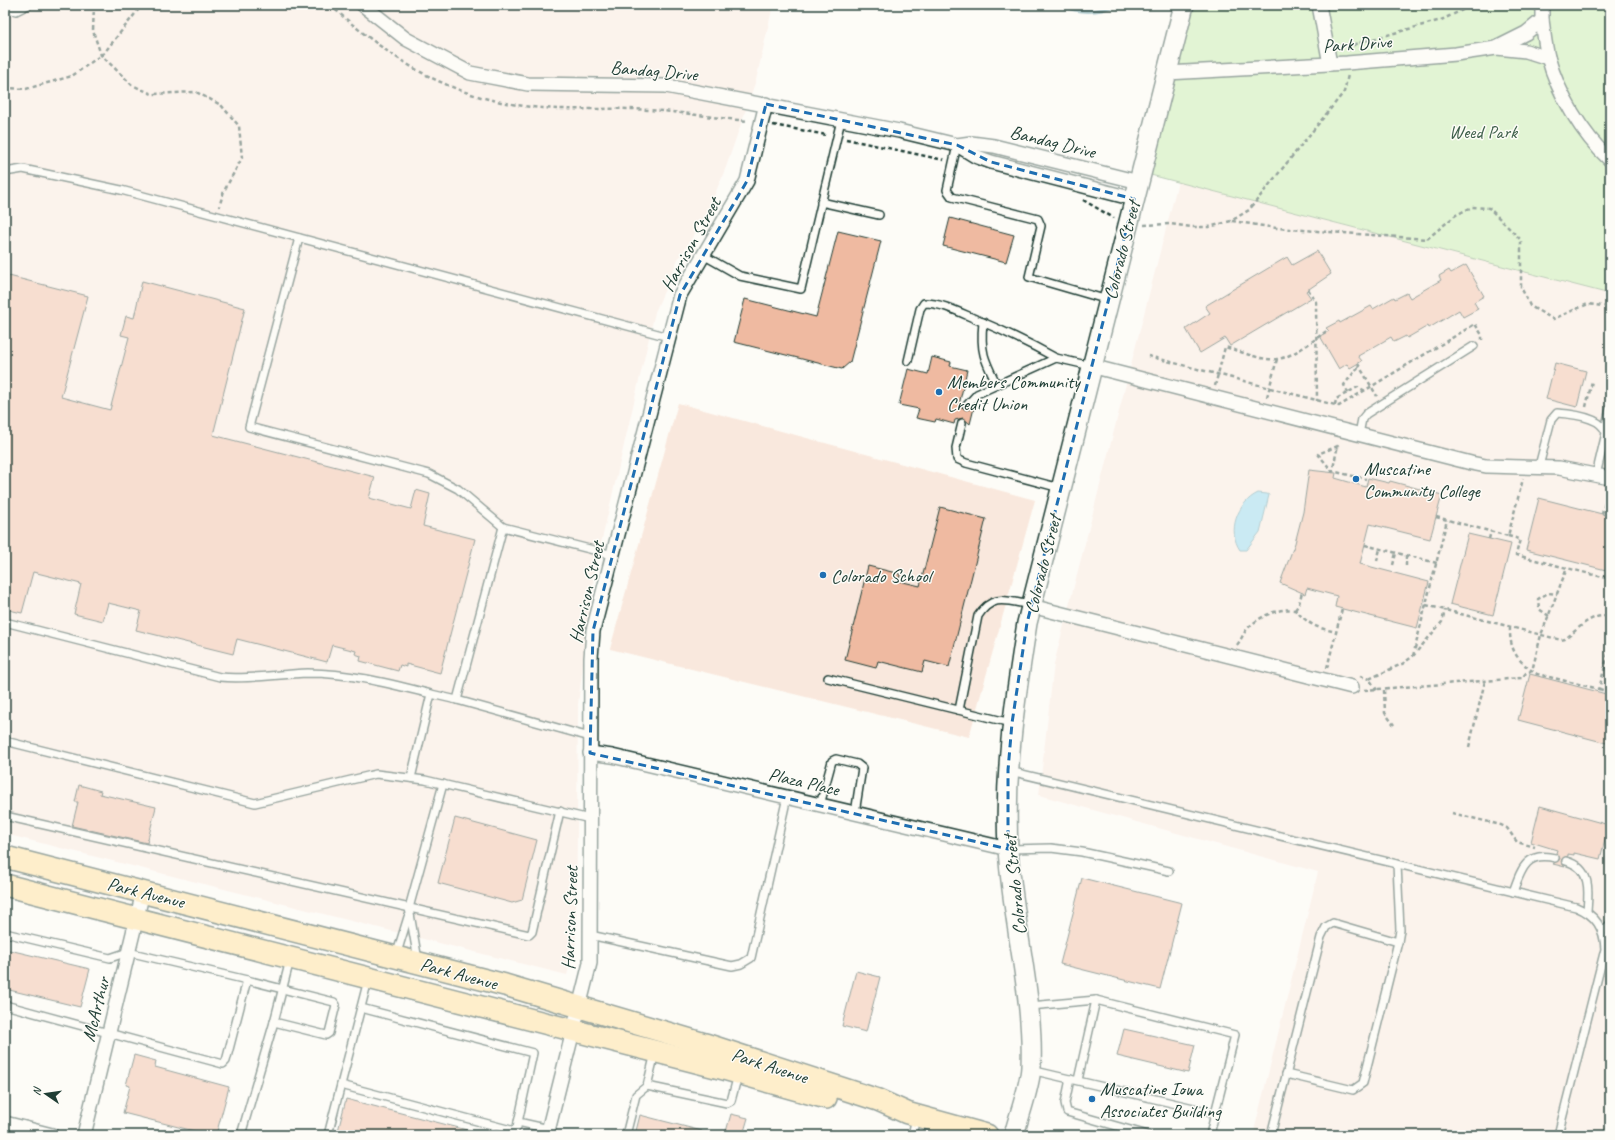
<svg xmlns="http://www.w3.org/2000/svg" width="1615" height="1140" font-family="Caveat,sans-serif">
<rect width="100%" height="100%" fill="#fdfcf7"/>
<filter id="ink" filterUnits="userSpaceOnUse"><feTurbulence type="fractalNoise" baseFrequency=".025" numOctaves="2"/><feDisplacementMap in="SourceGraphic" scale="8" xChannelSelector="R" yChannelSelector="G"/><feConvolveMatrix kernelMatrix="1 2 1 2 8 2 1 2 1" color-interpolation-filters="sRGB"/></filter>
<g filter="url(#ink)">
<g fill="#f9e8dd">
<polygon points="5,5 773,5 756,80 726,167 705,218 678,259 655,312 595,569 578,704 576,942 567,975 5,834"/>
<polygon points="1178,182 1610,294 1610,1135 1253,1135 1318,872 1039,795 1054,664"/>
<polygon points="678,403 1035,500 969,737 610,649"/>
</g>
<polygon fill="#c1eca8" stroke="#70946e" points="1185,5 1610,5 1610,294 1143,173"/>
<path fill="#8cd5ed" stroke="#6098a3" d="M1258 493 1267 494 1269 495 1260 532 1246 550H1240C1227 531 1237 503 1258 493Z"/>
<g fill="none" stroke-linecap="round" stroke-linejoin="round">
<path stroke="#6098a3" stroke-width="4" d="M1060 5C1080 12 1095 14 1115 5"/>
</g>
<g fill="#efbaa1" stroke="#1f3d34">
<polygon points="950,218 1014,235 1006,262 943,246"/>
<polygon points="838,231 881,241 850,362 842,369 734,342 745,299 816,317"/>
<polygon points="1317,251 1331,274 1306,291 1311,298 1230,346 1225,338 1200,353 1186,329 1210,313 1205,306 1287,257 1292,265"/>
<polygon points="1466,265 1484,296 1474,302 1478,309 1463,317 1459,310 1429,328 1428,326 1407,338 1406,336 1394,342 1391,337 1358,356 1362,361 1350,368 1347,364 1339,369 1320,336 1329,331 1326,328 1339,321 1340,323 1371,306 1373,309 1394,297 1395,299 1407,293 1410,298 1441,280 1439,276 1449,270 1451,273"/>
<polygon points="5,275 88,296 61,397 110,410 129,337 121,335 126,316 134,318 142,281 245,308 213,435 375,477 369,498 411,509 416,490 430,494 423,526 475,539 440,673 406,664 406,667 400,665 398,671 360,661 361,656 355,654 356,651 332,645 327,662 237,639 233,654 136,630 141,611 108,603 103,621 74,614 81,584 33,572 22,613 5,609"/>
<polygon points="932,357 951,362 950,366 967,370 959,405 966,410 974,408 970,424 963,418 955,420 954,424 936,419 935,422 916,418 919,409 899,405 908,369 928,374"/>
<polygon points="1555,363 1586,371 1577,407 1546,399"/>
<polygon points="1309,470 1336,473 1335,478 1366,487 1368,478 1389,483 1390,481 1442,495 1430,539 1370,524 1360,564 1429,582 1417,628 1335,607 1337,596 1307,588 1305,594 1280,583 1295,543 1303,512"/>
<polygon points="1539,498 1610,516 1610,571 1526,550"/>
<polygon points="940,507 986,519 949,667 925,661 922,672 878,661 876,668 845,660 868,566 900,574 899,581 920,586"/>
<polygon points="1468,534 1511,544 1493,615 1450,604"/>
<polygon points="1530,674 1610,695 1610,744 1518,720"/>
<polygon points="79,785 101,791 100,794 156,807 147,843 72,826 78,802 75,802"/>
<polygon points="1540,806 1609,825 1600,859 1574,853 1574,855 1568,854 1568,856 1562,859 1561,862 1565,867 1553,864 1560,859 1559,856 1556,853 1557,850 1531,842"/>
<polygon points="455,818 537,840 522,900 512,903 438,883"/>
<polygon points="1082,878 1182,903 1160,989 1060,964"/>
<polygon points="5,949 90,969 80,1007 5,989"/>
<polygon points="856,971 880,977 866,1032 842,1026"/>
<polygon points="1124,1029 1195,1045 1188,1073 1117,1056"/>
<polygon points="134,1055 156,1061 155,1067 229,1087 216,1135 201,1135 202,1133 123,1113 130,1086 126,1085"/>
<polygon points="346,1099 471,1131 471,1135 337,1135"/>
<polygon points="731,1114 748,1118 743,1135 725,1135"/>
<polygon points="640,1115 702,1131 701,1135 635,1135"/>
</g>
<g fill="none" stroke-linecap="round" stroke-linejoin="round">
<defs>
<g id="lane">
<polyline points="5,8 16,11 28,5"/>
<polyline points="957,145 947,190 952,197 1038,219 1041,226 1029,277 1108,300"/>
<polyline points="5,172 23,169 121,190 669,337"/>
<polyline points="821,202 879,215"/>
<polyline points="299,238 249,427 429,474 458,489 503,527"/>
<polyline points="703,255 740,276 801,289 841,120"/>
<path d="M983 322C980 351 984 359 997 385"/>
<path d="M908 361 920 309 924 303C941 303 957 311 973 318 1002 330 1029 343 1056 358"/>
<polyline points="967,405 977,394 1056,358 1091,366"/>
<polyline points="962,423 956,448 957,459 966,463 1060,488"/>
<polyline points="1605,429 1610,409"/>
<polyline points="1359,434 1362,419 1366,414 1474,346"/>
<path d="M1539 466 1551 420 1557 413C1572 414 1602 417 1606 433L1596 475"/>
<path d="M5 622 220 677C250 680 279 674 308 673 350 673 391 684 431 694"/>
<polyline points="828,678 1011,723"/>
<path d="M959 710 978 616C993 593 1007 601 1030 605"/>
<polyline points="590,737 457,700 503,527 613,555"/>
<polyline points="5,741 255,803 376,774 425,780 590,819"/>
<path d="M1010 771 1576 907C1596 915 1604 928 1605 949L1558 1135"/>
<polyline points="411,778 431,694 457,700"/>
<polyline points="820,805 832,761 836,759 857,764 862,768 855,813"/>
<polyline points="5,816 529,935 532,932 560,811"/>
<polyline points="1008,849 1051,848 1082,852 1169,871"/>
<path d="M1566 861C1591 868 1589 890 1587 911"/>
<path d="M1513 892C1521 870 1526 851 1555 858"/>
<polyline points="1603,931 1610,924"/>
<polyline points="5,933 110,958 128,952 247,980 226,1061 223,1064 5,1005"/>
<polyline points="590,935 732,966 741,964 751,958 787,797"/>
<polyline points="396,956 408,917"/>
<polyline points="418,960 409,908 443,784"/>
<polyline points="247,980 334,1002 336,1005 329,1033 326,1035 274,1022"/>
<polyline points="1030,1006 1096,1000 1235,1035 1215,1113"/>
<polyline points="655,1053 647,1086 727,1103 731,1101 738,1075"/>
<polyline points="1031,1070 1215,1113 1210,1135"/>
<polyline points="1286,1074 1353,1090 1363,1083 1398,942"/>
<polyline points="1070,1079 1065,1103 1067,1112 1148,1135"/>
<polyline points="1078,1080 1096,1000"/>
<polyline points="341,1085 511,1130 515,1130 517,1127 533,1053 361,1008"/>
<polyline points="518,1122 549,1129"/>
<polyline points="241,1135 274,1022 290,960"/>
<polyline points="328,1135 368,980"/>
<polyline points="626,1135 636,1095 647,1086"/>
<polyline points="912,1135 916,1118"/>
<polyline points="1271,1135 1321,937 1326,927 1333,923 1398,942 1400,930 1397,864"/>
</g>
<g id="street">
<polyline points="363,5 406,39 470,73 528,84 666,86 899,131 957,145 975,156 991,162 1134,199"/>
<polyline points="1319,5 1330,64"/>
<path d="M1542 20C1544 33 1545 45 1548 57 1558 94 1582 134 1610 160"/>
<polyline points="1497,48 1526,51 1548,58"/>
<polyline points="1167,73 1347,63 1456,54 1496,48 1526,33 1542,20 1542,5"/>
<polyline points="957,145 971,143 994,146 1139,182"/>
<polyline points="1091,366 1471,463 1486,466 1559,468 1610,478"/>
<polyline points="1031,606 1352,687"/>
<polyline points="590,753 612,756 1008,849"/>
<polyline points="5,1123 52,1135"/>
<polyline points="84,1135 143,892"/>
<polyline points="547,1135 590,963 591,658 593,631 680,295 747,181 766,104"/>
</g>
<path id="secondary" d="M1014 1135C1019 1115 1030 1087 1031 1067 1034 994 1012 921 1008 848 1004 770 1015 699 1027 623L1184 5"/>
<g id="primary">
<polyline points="5,857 505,985 705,1044 878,1100 907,1113 987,1135"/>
<polyline points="5,885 720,1068 826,1098"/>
</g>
</defs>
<use href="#lane" stroke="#1f3d34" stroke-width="10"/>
<use href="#street" stroke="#1f3d34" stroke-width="16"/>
<use href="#secondary" stroke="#1f3d34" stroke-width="22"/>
<use href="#primary" stroke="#1f3d34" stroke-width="24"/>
<g stroke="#1f3d34" stroke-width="2.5" stroke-dasharray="4 3" stroke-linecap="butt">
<polyline points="94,5 93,31 101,55 132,85 152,94 196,92 221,105 239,126 242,158 224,191 219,207"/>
<path d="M330 5C395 63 454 101 543 108 578 111 614 107 649 110 682 112 715 118 748 121"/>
<polyline points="1348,50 1355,44 1441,20 1473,5"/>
<polyline points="5,88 26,89 72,76 104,53 142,5"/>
<polyline points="773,125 827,135"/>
<polyline points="846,139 944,160"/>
<polyline points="1083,200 1114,218"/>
<polyline points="1232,221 1276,228 1427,239 1456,215 1472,207 1489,208 1521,240 1521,287 1530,306 1553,319 1588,304 1610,307"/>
<polyline points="1144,225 1170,224 1191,227 1209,227 1231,221 1249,210 1344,92 1348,75"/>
<polyline points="1308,289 1316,302 1317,401"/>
<polyline points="1148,356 1339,406 1475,324 1482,335 1482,340"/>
<polyline points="1358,364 1377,396"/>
<path d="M1215 386 1225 347C1240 351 1261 361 1277 359 1292 358 1315 339 1328 330"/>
<polyline points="1348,393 1344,385 1359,366"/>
<polyline points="1267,397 1277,359"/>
<polyline points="1335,405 1336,399 1358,387 1365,391"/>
<polyline points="1586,407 1592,381"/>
<polyline points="1338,446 1318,454 1332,471 1366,479"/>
<polyline points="1332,473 1338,445"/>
<polyline points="1602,514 1609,489"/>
<polyline points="1436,517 1508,536 1523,479"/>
<polyline points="1508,536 1520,539 1516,555 1610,579"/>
<polyline points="1489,539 1491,531"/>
<polyline points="1365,545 1437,563"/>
<polyline points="1406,555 1406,569"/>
<polyline points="1377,561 1380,549"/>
<polyline points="1393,565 1396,553"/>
<path d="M1426 605 1561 640 1565 639C1579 629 1591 612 1610 617"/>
<polyline points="1295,610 1299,604 1302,592"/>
<polyline points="1549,616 1539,609 1538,599 1548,593 1557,594"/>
<path d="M1510 627C1509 650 1518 662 1537 674L1599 689 1610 647"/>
<path d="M1237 645C1241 640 1243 634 1247 629 1258 617 1279 607 1295 610 1311 626 1315 627 1336 632"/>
<polyline points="1413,656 1447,520"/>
<polyline points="1327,668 1342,609"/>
<polyline points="1360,676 1369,679"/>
<polyline points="1599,689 1610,692"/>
<polyline points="1364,690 1522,678 1526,673 1532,671 1541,635 1567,568"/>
<polyline points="1377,690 1369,679 1404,663 1413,656 1442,622 1445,610"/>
<polyline points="1384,690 1385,713 1394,725"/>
<polyline points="1469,747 1485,681"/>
<polyline points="1452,813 1501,825 1507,828 1517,842 1535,847"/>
</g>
<use href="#lane" stroke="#fdfcf7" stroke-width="7"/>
<use href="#street" stroke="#fdfcf7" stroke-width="13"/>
<use href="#secondary" stroke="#fdfcf7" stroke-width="19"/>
<use href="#primary" stroke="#fede96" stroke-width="21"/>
</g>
</g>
<path d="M0 0H1615V1140H0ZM766 104 957 145 991 162 1134 199 1027 623 1012 723 1008 770V849L590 753 593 631 680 295 747 181Z" fill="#fdfcf7" fill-opacity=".55" fill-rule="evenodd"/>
<path fill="none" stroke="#1f6fb2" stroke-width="3" stroke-dasharray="8 5" stroke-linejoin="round" d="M766 104 957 145 991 162 1134 199 1027 623 1012 723 1008 770V849L590 753 593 631 680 295 747 181Z"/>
<g fill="#1f6fb2" stroke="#fdfcf7" stroke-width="1.5">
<circle cx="939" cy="392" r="4"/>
<circle cx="1356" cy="479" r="4"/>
<circle cx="823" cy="575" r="4"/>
<circle cx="1092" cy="1099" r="4"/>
</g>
<g text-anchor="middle" stroke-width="3" stroke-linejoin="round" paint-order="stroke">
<g font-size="19" fill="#1f3d34" stroke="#fdfcf7">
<text transform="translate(1357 43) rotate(-4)" y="7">Park Drive</text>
<text transform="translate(654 70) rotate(5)" y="7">Bandag Drive</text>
<text transform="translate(1053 141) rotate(14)" y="7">Bandag Drive</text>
<text transform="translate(690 244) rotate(-61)" y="7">Harrison Street</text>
<text transform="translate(1121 250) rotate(-76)" y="7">Colorado Street</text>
<text transform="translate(1042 564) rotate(-76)" y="7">Colorado Street</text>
<text transform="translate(586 592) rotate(-77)" y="7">Harrison Street</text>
<text transform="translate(804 781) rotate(13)" y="7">Plaza Place</text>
<text transform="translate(1014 885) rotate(-96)" y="7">Colorado Street</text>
<text transform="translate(146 892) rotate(14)" y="7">Park Avenue</text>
<text transform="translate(569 918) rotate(-88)" y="7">Harrison Street</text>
<text transform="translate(459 973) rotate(15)" y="7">Park Avenue</text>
<text transform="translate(95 1009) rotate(-76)" y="7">McArthur</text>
<text transform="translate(770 1065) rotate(18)" y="7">Park Avenue</text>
</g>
<g font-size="19" fill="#3f604b" stroke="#fdfcf7">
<text x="1483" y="138">Weed Park</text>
</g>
<g font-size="19" fill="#1f3d34" stroke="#fdfcf7" text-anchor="start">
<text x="947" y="388">Members Community<tspan x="947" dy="22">Credit Union</tspan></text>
<text x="1364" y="475">Muscatine<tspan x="1364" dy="22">Community College</tspan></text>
<text x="831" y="582">Colorado School</text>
<text x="1100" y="1095">Muscatine Iowa<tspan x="1100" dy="22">Associates Building</tspan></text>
</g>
</g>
<rect width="1615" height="1140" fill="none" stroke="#fdfcf7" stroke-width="20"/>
<rect x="10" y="10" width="1595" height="1120" fill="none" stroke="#1f3d34" stroke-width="1.5" filter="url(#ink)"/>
<g transform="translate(46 1094) rotate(283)" stroke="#fdfcf7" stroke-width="3" paint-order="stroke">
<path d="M0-3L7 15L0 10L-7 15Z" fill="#1f3d34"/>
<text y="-6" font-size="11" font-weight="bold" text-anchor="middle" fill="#1f3d34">N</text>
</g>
</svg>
